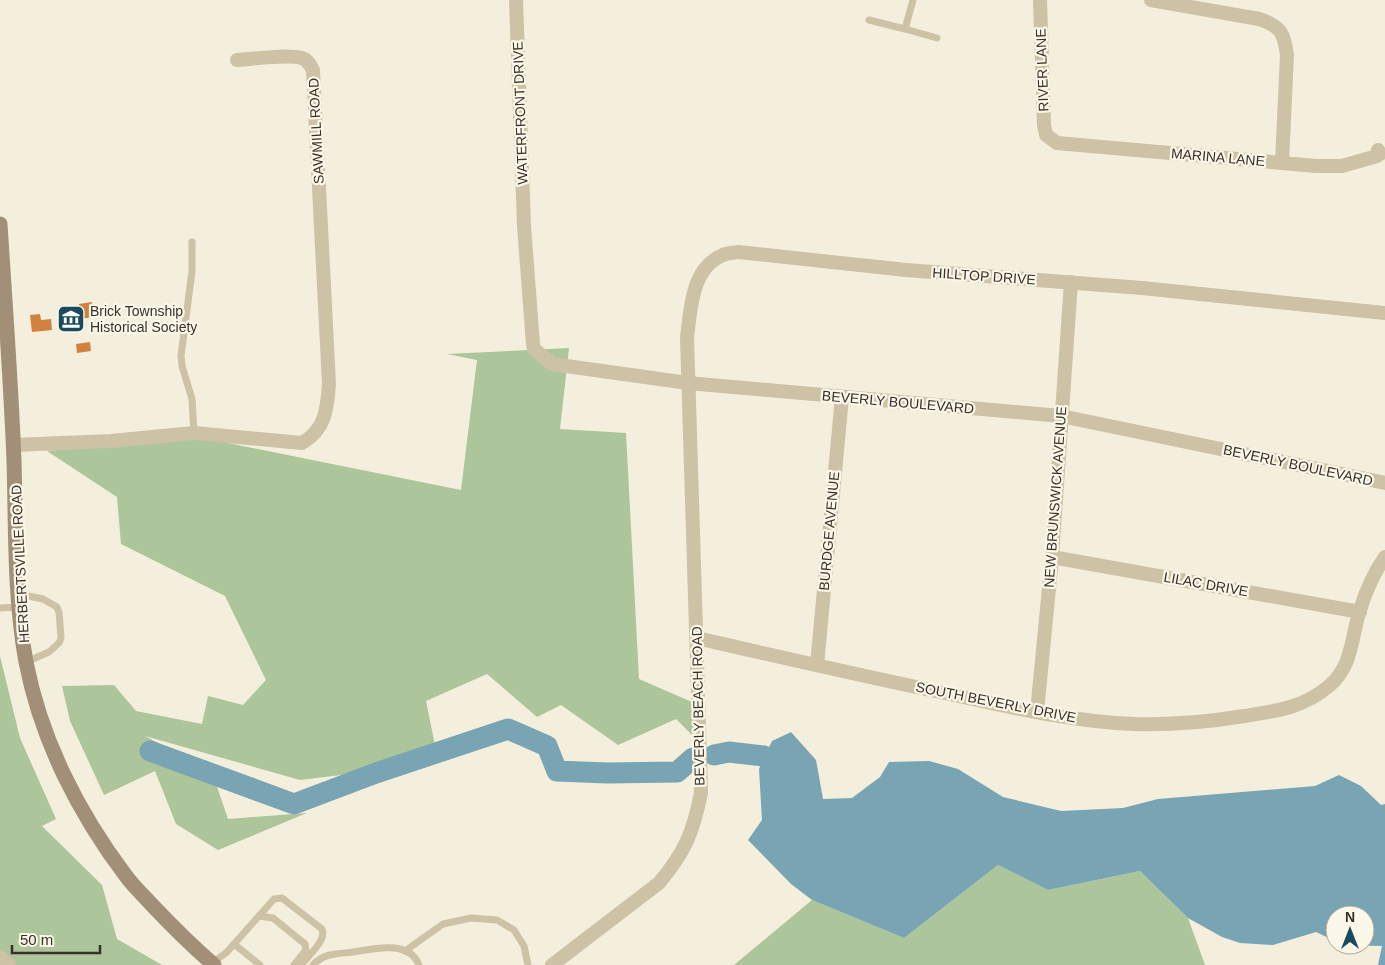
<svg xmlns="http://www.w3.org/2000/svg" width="1385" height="965" viewBox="0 0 1385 965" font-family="Arial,sans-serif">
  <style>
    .green { fill: #adc59a }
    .water { fill: #78a4b4 }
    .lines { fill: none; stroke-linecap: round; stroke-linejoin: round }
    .river { stroke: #78a4b4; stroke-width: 21 }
    .building { fill: #d0823e }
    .lane { stroke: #cdc1a6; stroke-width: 7 }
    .street { stroke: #cdc1a6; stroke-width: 14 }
    .secondary { stroke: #a19077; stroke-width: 15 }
    .labels { text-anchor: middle; stroke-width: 4.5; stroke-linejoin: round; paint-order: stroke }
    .street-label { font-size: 14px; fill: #393128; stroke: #fbf7e9 }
    .poi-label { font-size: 14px; fill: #393128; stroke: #fbf7e9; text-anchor: start }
  </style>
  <rect width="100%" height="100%" fill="#f4eedc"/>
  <g class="green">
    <polygon points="569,348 560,429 626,433 639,679 692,702 693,736 676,719 618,745 561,705 537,717 487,674 426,701 436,750 349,774 300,780 145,736 212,772 228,819 307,813 218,850 176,824 155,771 104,795 70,721 62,686 114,685 136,711 202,724 208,696 243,705 266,680 225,596 121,544 117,497 47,451 193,436 461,490 477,360 447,354"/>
    <polygon points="0,656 20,738 56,819 42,826 102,885 117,939 162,965 0,965"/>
    <polygon points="998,865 1048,890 1140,871 1188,918 1205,965 734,965 812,900 904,938"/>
  </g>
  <polygon class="water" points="791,732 816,760 823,799 852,798 880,777 889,762 929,761 958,769 1003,797 1061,811 1123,808 1158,799 1315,786 1339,775 1361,786 1381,805 1385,804 1385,965 1378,965 1382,946 1343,945 1365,945 1365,915 1335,915 1335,941 1316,932 1273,945 1240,943 1222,937 1188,918 1140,871 1048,890 998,865 904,938 812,900 791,884 748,840 762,820 759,769 772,741"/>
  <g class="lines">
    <g class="river">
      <polyline points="150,751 294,804 376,773 508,729 547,746 557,771 607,773 677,772 693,758"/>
      <polyline points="714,755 729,752 764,756"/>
    </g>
  </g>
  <g class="building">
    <polygon points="92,302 93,317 81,319 79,304"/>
    <polygon points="40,314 41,320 51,319 52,330 32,332 30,315"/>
    <polygon points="90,342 91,351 77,353 76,344"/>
  </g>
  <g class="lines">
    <g class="lane">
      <polyline points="869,20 905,29 913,0"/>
      <polyline points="905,29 937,38"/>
      <polyline points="192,242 192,271 181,356 182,366 192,399 194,433"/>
      <polyline points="19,594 43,599 57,607 59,612 61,638 59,643 49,652 26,662"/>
      <polyline points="0,608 19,607"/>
      <polyline points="259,916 273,918 305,944 306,950 294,965"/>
      <polyline points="234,944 260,965"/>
      <polyline points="405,951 443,924 471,918 497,920 514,930 524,946 528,965"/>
      <path d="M212,963L227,952L274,899L282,898L322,929C327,940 308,956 301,965"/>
      <path d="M313,965C323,953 338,954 353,952C373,949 409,939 419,965"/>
    </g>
    <g class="street">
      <polyline points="516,0 524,226 533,344 534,349 552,364 688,383 1061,416 1385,483"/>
      <polyline points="1040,0 1044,125 1046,135 1057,143 1316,166 1342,166 1377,156 1380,154 1378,150"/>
      <path d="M1151,0L1259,19C1281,26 1284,33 1287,55L1282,163"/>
      <path d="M13,445L111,441L194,433L302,443C326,429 327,409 329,384L313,70C310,65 308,60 302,58C288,54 253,59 237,60"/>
      <polyline points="1052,557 1360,612"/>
      <path d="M697,638C780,657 862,676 945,693C1006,706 1071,722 1134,724C1171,725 1208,722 1244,716C1277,711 1303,708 1329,686C1353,666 1351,637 1360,610C1366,591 1373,574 1385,557"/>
      <polyline points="817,665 842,397"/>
      <polyline points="1037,712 1052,557 1071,282"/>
      <polyline points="0,957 9,965"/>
      <path d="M552,965L659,883C685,852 693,833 701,793L687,337C691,309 691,268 723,255C727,253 733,253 738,252L906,270L1142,288L1385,313"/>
    </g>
    <path class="secondary" d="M0,224C5,303 11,382 14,461C16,528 14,597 26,662C41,740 79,814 126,876C134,887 144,896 153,906C172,926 192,946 214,965"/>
  </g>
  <defs>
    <g id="museum-square" transform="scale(1.4375)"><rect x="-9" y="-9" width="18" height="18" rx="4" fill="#1a4a5e" stroke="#fbf7e9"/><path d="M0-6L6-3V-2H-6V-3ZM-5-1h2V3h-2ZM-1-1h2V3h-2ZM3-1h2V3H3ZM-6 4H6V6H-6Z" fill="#fff"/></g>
  </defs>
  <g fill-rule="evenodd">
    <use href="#museum-square" x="71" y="319"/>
  </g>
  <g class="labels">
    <g class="street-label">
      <text transform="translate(1042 70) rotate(-92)" y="5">RIVER LANE</text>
      <text transform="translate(520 113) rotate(-92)" y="5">WATERFRONT DRIVE</text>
      <text transform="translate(316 131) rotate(-93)" y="5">SAWMILL ROAD</text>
      <text transform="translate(1218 157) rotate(5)" y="5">MARINA LANE</text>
      <text transform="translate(984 276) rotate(4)" y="5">HILLTOP DRIVE</text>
      <text transform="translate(898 402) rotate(5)" y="5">BEVERLY BOULEVARD</text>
      <text transform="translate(1298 465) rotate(12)" y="5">BEVERLY BOULEVARD</text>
      <text transform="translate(1055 497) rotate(-86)" y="5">NEW BRUNSWICK AVENUE</text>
      <text transform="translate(829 531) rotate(-85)" y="5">BURDGE AVENUE</text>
      <text transform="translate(20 564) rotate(-93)" y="5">HERBERTSVILLE ROAD</text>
      <text transform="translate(1206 584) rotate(10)" y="5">LILAC DRIVE</text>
      <text transform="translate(996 702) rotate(11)" y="5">SOUTH BEVERLY DRIVE</text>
      <text transform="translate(698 706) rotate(-91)" y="5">BEVERLY BEACH ROAD</text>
    </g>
    <g class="poi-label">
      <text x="90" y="316">Brick Township<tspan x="90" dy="16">Historical Society</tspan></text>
    </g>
  </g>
  <g transform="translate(1350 930)"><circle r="24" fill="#fbf7e9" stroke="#ada89c"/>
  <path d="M0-4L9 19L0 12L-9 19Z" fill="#1a4a5e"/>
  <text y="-8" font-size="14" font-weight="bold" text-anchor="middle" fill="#393128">N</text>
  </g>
  <path d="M12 945v8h88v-8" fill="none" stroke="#393128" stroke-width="2.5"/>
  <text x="20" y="945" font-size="15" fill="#393128" stroke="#fbf7e9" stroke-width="4" paint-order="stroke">50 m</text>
</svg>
